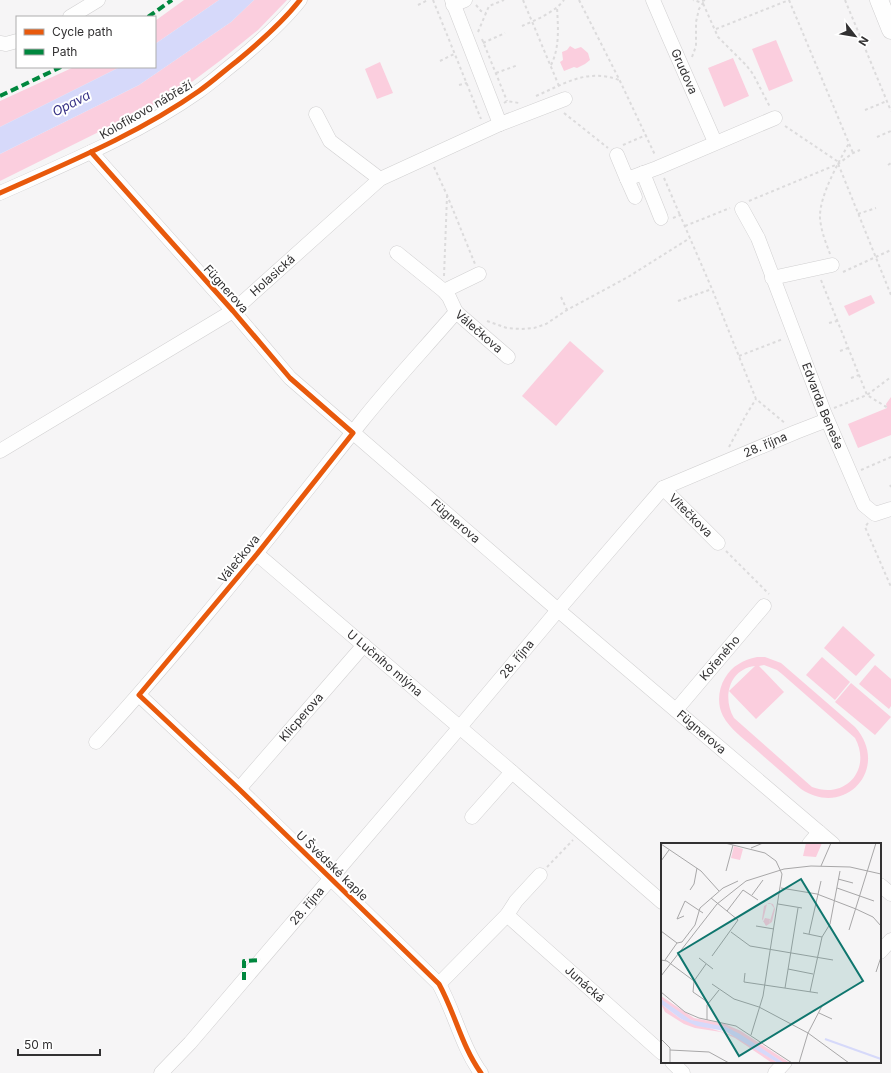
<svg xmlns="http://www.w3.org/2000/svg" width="891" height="1073" viewBox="0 0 891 1073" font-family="Inter,sans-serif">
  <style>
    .green { fill: #fbcede; fill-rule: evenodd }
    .water { fill: #d6d9fa }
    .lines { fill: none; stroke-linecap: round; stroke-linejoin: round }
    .minor-casing { stroke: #d1d0d1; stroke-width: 15 }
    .major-casing { stroke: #d1d0d1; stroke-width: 19 }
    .path { stroke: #dcdbdc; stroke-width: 2; stroke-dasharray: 3 3; stroke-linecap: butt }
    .minor { stroke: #fefefe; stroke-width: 14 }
    .major { stroke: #fefefe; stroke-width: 18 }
    .quiet { stroke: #00873e; stroke-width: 4; stroke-dasharray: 8 4; stroke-linecap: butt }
    .cycleway-casing { stroke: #fff; stroke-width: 8 }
    .cycleway { stroke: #e8590c; stroke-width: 5 }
    .labels { text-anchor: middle; stroke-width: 4; stroke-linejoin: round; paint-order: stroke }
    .street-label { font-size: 12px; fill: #323132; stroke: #fff }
    .water-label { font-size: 13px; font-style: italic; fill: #373185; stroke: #fff }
    .inset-river { fill: none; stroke: #d6d9fa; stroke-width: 2 }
    .inset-road { fill: none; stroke: #a8a7a8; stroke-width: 1 }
    .view { fill: #0f766e; fill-opacity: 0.15; stroke: #0f766e; stroke-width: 2 }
    .inset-edge { fill: none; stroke: #323132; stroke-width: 2 }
  </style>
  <rect width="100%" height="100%" fill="#f6f5f6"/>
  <g class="green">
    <polygon points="184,0 219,0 155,44 155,21"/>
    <polygon points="254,0 287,0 258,30 221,60 189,84 151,106 0,181 0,154 139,85 231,22"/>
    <polygon points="776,40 793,81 769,91 752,49"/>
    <polygon points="570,46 575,49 581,47 588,53 590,60 585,64 577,68 574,67 564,71 560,62 563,60 562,52 567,50"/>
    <polygon points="733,58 749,96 724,107 708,68"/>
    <polygon points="380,62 393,93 377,99 365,69"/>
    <polygon points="74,67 120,67 0,127 0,101"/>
    <polygon points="871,295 875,303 849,316 844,306"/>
    <polygon points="570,341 604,371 556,426 522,396"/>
    <polygon points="891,397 891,435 858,448 848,424 887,408 886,404"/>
    <polygon points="843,626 875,655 856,676 824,648"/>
    <path d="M757,657H765L781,663L855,727C891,767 846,819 801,789C785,775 769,761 753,747C743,738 730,729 723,716C717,705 718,689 725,678C732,666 743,660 757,657ZM764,665L777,670L782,674L855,738C872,769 846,800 812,787L734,718C722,698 729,669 755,666L729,691L756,719L784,692L759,666Z"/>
    <polygon points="822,657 850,682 835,700 806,675"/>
    <polygon points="875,665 891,679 891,706 889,709 859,684"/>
    <polygon points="851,683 891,717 875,735 835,702"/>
  </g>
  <polygon class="water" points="219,0 254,0 231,22 139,85 0,154 0,127 120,67 155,67 155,44"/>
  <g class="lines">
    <g class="minor-casing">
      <g id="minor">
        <polyline points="452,0 500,124"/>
        <path id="s1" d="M653,0L668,35L715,142"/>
        <polyline points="453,5 465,0"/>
        <polyline points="70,17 98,0"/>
        <polyline points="0,43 6,44 17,41"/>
        <polyline points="316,114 330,141 380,179"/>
        <path id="s2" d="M91,152L233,311L290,378L558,610L833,844"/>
        <polyline points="617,155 627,179 657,168 775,118"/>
        <polyline points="643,173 661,218"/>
        <polyline points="627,179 635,197"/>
        <path d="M0,193C67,163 138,134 199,91C212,82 224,71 237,61C260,42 282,23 300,0"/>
        <path id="s3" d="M742,209L758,238L824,412L864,505L875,514L891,509"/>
        <polyline points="397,253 444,291 449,297 456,312"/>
        <polyline points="772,278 832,265"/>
        <polyline points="444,291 479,274"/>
        <path id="s4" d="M0,451L233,311L380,179L500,124L565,99"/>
        <path id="s5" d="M663,488L718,543"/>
        <path id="s6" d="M257,554L512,772L662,902"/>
        <path d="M139,695L239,789L439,984C455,1013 462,1047 481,1073"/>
        <path id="s7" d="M676,710L764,606"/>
        <path id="s8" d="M96,742C190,639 275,530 361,422C391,384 425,348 456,312L508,357"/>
        <path id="s9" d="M239,789L364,645"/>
        <polyline points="472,817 512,772"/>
        <polyline points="809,844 819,832"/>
        <polyline points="880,885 891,894"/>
        <path id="s10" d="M507,915L662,1053"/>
        <polyline points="880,952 891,940"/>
        <polyline points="439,984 507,915 516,901 540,875"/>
        <polyline points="672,1062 683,1073"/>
        <path id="s11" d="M161,1073L190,1043L460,727L558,610L663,488L796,432L827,420"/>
        <polyline points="775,1073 785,1062"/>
      </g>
    </g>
    <g class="major-casing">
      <polyline id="major" points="879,0 891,30"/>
    </g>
    <g class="path">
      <polyline points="433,0 481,119"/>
      <polyline points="523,0 559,86"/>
      <polyline points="579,0 620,81 655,155"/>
      <polyline points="705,0 702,1 718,37 746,65 753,74 770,107"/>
      <polyline points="789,0 853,153"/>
      <polyline points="845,0 891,111"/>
      <polyline points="418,5 428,0"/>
      <polyline points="476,5 481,11 486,13"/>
      <path d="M522,26C536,20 555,12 564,0"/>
      <polyline points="716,29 789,0"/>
      <polyline points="478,32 489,6 504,0"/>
      <polyline points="482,39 507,101"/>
      <polyline points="483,43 505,33"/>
      <polyline points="692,57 696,46 696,22 699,9 703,3 693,0"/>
      <polyline points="440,61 454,54"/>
      <path d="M551,65C560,47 558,27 557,7"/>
      <polyline points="496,73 518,65"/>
      <polyline points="459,85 467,83"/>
      <path d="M536,96C564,84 587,68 619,80"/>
      <polyline points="504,103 507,101 519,103"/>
      <polyline points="865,110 887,101"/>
      <polyline points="564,113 608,148"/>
      <polyline points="785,126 837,161 891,295"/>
      <polyline points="877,137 891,131"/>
      <polyline points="623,145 646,135"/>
      <polyline points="888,165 891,163"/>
      <polyline points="434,167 447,195 475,264"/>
      <polyline points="664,178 680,215"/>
      <polyline points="749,201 838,164 853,153 860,150"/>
      <polyline points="858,214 876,208"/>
      <polyline points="673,218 680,215 712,289 756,399 786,424"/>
      <polyline points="685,226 730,208"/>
      <path d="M830,254C826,243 821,231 820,218C819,196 839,162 849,143"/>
      <polyline points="843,272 891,250"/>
      <polyline points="444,276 447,196"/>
      <polyline points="821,280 867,395 888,408"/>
      <polyline points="561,297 567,310"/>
      <polyline points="678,301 712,289"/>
      <polyline points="487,321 507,328 521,329 534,328 546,324 567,310 628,277 690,238"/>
      <polyline points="829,323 837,321"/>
      <polyline points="840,351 848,348"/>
      <polyline points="739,356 783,339"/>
      <polyline points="851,378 859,375"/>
      <polyline points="834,408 867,395 891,377"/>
      <polyline points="729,447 746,415 756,399"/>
      <polyline points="861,470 891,457"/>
      <polyline points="890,485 891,487"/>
      <polyline points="868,523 865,527 891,587"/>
      <polyline points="726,551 769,594"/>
      <polyline points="547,867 573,840"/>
    </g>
    <use href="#minor" class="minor"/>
    <use href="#major" class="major"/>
    <g class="quiet">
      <polyline points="148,17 172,0"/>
      <polyline points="0,96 61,67"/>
      <polyline points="244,980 244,961 261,960"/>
    </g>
    <g class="cycleway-casing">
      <g id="cycleway">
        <path d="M91,152L233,311L290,378L353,433L257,554L139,695L239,789L439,984C455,1013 462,1047 481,1073"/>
        <path d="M0,193C67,163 138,134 199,91C212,82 224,71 237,61C260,42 282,23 300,0"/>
      </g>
    </g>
    <use href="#cycleway" class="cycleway"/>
  </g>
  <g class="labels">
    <g class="street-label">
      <text dy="4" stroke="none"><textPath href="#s1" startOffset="78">Grudova</textPath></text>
      <text transform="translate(146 110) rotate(-30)" y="4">Kolofíkovo nábřeží</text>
      <text dy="4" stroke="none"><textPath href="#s4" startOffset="325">Holasická</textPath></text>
      <text transform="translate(226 289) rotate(48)" y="4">Fügnerova</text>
      <text dy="4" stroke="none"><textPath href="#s8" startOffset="591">Válečkova</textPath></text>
      <text dy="4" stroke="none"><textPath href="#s3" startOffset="213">Edvarda Beneše</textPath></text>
      <text dy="4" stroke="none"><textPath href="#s11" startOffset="882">28. října</textPath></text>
      <text dy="4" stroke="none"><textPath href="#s5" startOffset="39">Vítečkova</textPath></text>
      <text dy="4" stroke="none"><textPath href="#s2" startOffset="520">Fügnerova</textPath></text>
      <text transform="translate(239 559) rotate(-51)" y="4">Válečkova</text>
      <text dy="4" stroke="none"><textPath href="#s7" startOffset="68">Kořeného</textPath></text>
      <text dy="4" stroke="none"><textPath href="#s11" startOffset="546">28. října</textPath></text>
      <text dy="4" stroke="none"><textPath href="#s6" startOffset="168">U Lučního mlýna</textPath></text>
      <text dy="4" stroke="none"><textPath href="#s9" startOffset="95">Klicperova</textPath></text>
      <text dy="4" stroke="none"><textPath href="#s2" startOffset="844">Fügnerova</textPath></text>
      <text transform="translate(332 866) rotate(44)" y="4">U Švédské kaple</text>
      <text dy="4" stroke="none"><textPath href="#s11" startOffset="222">28. října</textPath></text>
      <text dy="4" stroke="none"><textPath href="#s10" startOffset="104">Junácká</textPath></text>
    </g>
    <g class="water-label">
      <text transform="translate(71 103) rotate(-27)" y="5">Opava</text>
    </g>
  </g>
  <g transform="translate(661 843)">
    <rect width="220" height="220" fill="#f6f5f6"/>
    <path d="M145,0H161L155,14L142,13ZM73,3L82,6L79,17L70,15ZM108,60L112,61L114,66L111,79L105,83L101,76L103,63ZM106,61H110L113,65L108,81L109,76L104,75L102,79V77ZM0,153L33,175L64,181L80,188L129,220H123L65,184L37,180L21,173L2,158ZM0,161L20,176L77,194L117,220H111L74,195L60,189L34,185L23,181L4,169Z" fill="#fbcede" fill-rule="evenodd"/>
    <path d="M0,156L30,177L65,184L79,191L123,220H117L64,188L36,183L20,176L0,161Z" fill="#d6d9fa"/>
    <path class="inset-river" d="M164,196L220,216"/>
    <path class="inset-road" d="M64,0L104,10L115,18L121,31L102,153L90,192M0,1L40,28L58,48M90,5L102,0M0,18L8,7M160,23L170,0M65,28L72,2M177,36L192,40M120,45L156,51L195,66L212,74L220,83M176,45L213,58M29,47L33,41L36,25M91,52L102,37M50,55L77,77L51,113M117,61L141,65M66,68L82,47L97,57M23,73L16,76L24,58L42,70M95,83L113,86M188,87L215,0M0,88L16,100M70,89L89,103L172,117M142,90L161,94M148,91L160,38M38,115L52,126M0,117L6,118L33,138L32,149L48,160M4,117L16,100L21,99L34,82L39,65L62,45L77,38M127,126L152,131M215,129L220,114M84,130L83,139L157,150M0,133L56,61L85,38L123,26L150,23L189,24L220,31M33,138L45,121M51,141L73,156L98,164L147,190L188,220M124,145L137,65M0,149L24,169L38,175L75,183L131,220M149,149L161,94L169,81L179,28M158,170L171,176M46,177V162L58,147M0,196L9,205V220M9,207L48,209L68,220M138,220L147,190L161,163"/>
    <path class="view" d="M140,36L202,138L78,213L17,110Z"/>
    <rect width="220" height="220" class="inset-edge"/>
  </g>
  <rect x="16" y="16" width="140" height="52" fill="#ffffff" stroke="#adadad"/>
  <rect x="24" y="29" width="20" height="6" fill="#e8590c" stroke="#adadad"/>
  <text x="52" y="36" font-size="12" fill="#323132">Cycle path</text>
  <rect x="24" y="49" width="20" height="6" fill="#00873e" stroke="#adadad"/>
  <text x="52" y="56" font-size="12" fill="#323132">Path</text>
  <g transform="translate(855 36) rotate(121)" stroke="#ffffff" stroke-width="3" paint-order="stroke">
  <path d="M0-3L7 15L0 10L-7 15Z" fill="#323132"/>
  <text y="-6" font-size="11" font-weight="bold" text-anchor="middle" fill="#323132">N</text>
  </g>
  <path d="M18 1049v6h82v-6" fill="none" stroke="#323132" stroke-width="2"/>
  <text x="24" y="1049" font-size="12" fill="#323132" stroke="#ffffff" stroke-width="3" paint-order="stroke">50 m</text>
</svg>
